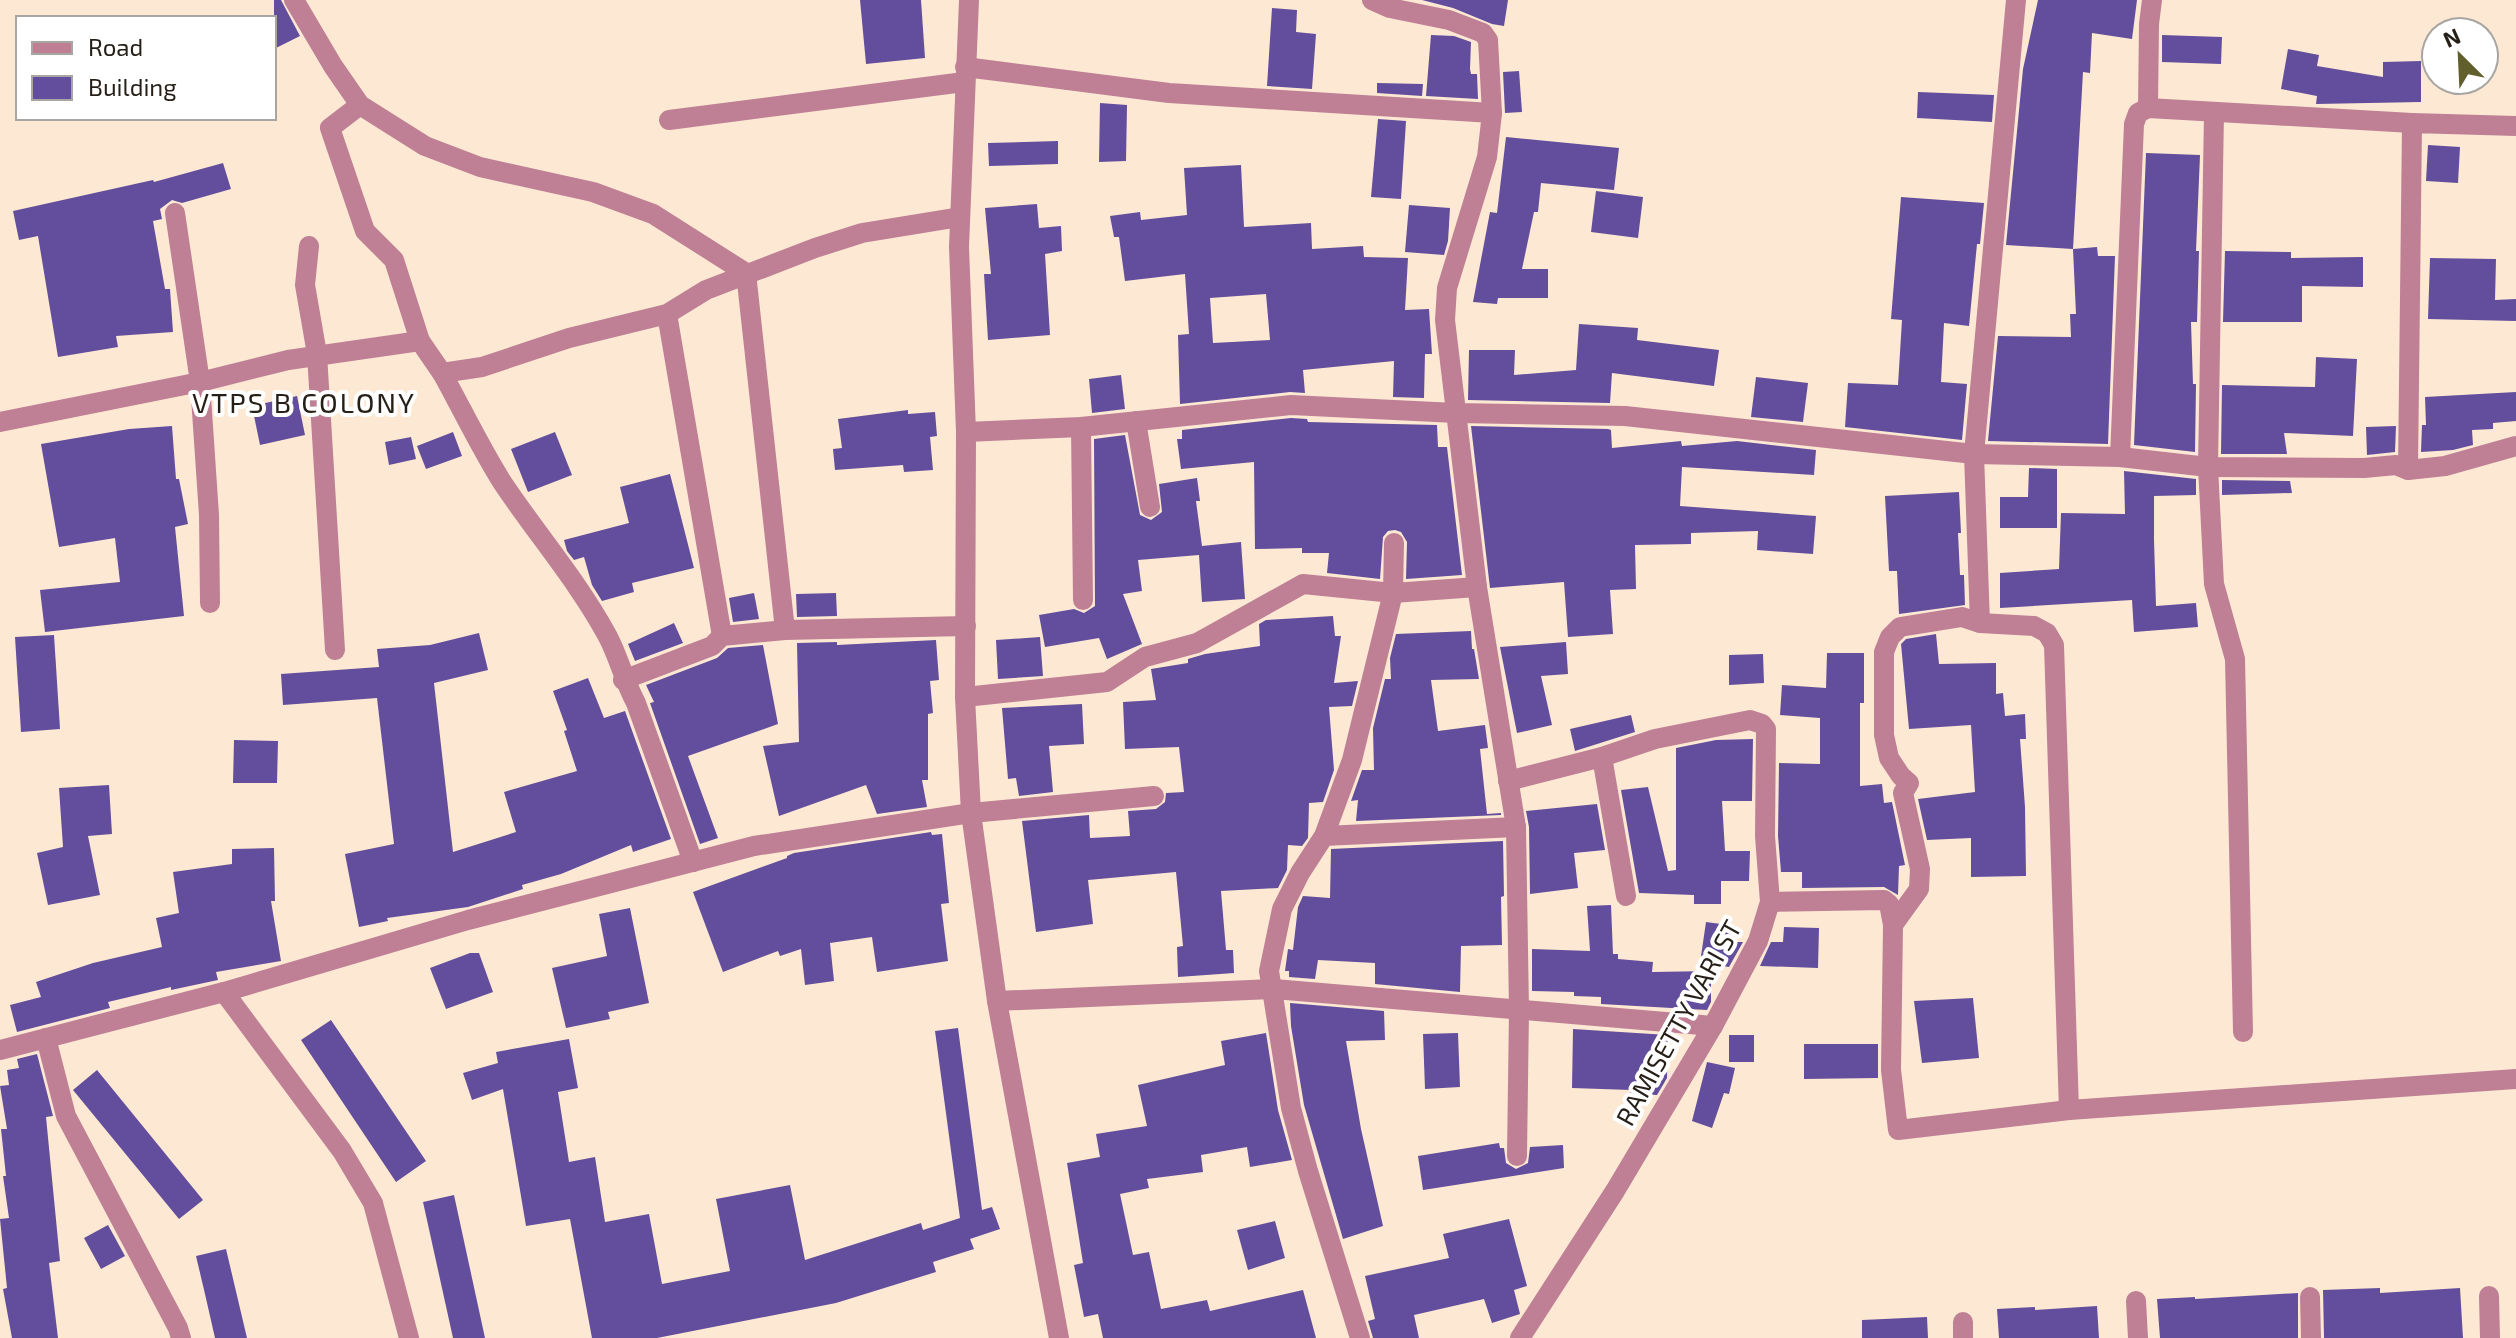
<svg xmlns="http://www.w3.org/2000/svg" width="2516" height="1338" viewBox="0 0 2516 1338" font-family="'Exo 2',sans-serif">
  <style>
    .building { fill: #624e9c; fill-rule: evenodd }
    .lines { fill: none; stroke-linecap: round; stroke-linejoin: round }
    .minor { stroke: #bf8096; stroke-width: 20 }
    .tertiary { stroke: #bf8096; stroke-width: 20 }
    .labels { text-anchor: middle; stroke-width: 8; stroke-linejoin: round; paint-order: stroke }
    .street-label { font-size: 26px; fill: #261f17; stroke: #fff }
    .neighbourhood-label { font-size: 28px; letter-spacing: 2px; fill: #261f17; stroke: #fff }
  </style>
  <rect width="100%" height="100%" fill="#fde9d3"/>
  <g class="building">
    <polygon points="274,0 281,0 300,36 274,49"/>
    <polygon points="860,0 921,0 925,58 866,64"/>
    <polygon points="1422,0 1508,0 1504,26 1492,24 1453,8"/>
    <polygon points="2038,0 2137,0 2132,39 2092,33 2090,73 2083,72 2073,249 2006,245 2023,69"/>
    <polygon points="1272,8 1297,10 1296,32 1316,34 1312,89 1267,86"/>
    <polygon points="1431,35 1454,36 1471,42 1470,69 1471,74 1477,74 1478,99 1426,96"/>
    <polygon points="2162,35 2222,37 2221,64 2162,62"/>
    <polygon points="2288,49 2319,55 2317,66 2383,77 2383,62 2421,61 2421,102 2316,104 2317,96 2281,89"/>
    <polygon points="1519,71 1522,112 1505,113 1503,72"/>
    <polygon points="1377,83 1423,84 1422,96 1377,93"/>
    <polygon points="1918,92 1994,95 1992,122 1917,118"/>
    <polygon points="1100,103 1127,105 1126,161 1099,162"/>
    <polygon points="1378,119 1406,121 1401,199 1371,197"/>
    <polygon points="1506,137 1619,148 1614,190 1541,183 1538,212 1534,212 1522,269 1548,269 1548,298 1498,298 1497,304 1473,302 1490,212 1497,213"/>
    <polygon points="1058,141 1058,164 989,166 988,143"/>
    <polygon points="2428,145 2460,147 2458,183 2426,181"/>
    <polygon points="2146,153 2200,155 2196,251 2199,251 2197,322 2191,322 2193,384 2196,384 2195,452 2134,445"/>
    <polygon points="223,163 231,189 182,203 172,200 160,209 162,219 153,221 165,289 170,289 173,332 116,336 118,347 58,357 38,236 19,240 13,211 153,180 154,182"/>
    <path d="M1241,165L1244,227L1311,223L1312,249L1363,246L1364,257L1408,258L1405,310L1429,309L1432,354H1425L1424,398L1393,397L1394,361L1303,370L1305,393L1290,392L1180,404L1178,335L1189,334L1185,274L1125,281L1119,237H1114L1110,216L1140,212L1141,220L1187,215L1184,168ZM1266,294L1270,340L1213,343L1210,298Z"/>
    <polygon points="1596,191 1643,197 1638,238 1591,232"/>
    <polygon points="1901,197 1984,203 1980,244 1977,244 1969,326 1944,323 1941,382 1967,384 1962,440 1845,427 1848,383 1898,385 1902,320 1891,319"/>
    <polygon points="1037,204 1039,228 1061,226 1062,251 1045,254 1050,335 988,340 984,274 991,274 985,208"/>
    <polygon points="1409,205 1450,208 1448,241 1444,255 1405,252"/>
    <polygon points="2097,247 2098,256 2115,256 2108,444 1988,441 1998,336 2071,337 2070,314 2076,314 2073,249"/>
    <polygon points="2225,251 2291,252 2291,258 2363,257 2363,287 2302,286 2302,322 2223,322"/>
    <polygon points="2430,258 2496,259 2495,300 2516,299 2516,321 2428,319"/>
    <polygon points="1579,324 1638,328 1637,340 1719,350 1714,386 1612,373 1610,403 1468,400 1469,350 1515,350 1514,375 1576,370"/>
    <polygon points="2316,357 2357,359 2353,436 2284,433 2287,454 2221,454 2222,385 2315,387"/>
    <polygon points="1121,375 1125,409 1092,413 1089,379"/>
    <polygon points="1756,377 1808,383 1803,422 1751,417"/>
    <polygon points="2516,392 2516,421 2493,423 2493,429 2472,430 2473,445 2453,450 2421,452 2422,425 2426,425 2425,397"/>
    <polygon points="297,396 305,435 260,445 252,406"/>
    <polygon points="908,410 908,414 935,412 937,436 930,437 933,470 904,472 903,465 835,470 833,449 842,448 838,419"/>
    <polygon points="1291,418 1307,419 1308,422 1437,425 1438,447 1447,447 1462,575 1406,579 1407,542 1401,532 1395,530 1388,531 1383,537 1380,579 1327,573 1329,553 1302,553 1302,548 1255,549 1254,462 1181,469 1177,439 1182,439 1182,430"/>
    <polygon points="172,426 176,479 179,479 188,524 175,527 184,616 45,632 40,590 120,582 115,538 59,547 41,444 129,429"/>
    <polygon points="1471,426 1608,429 1611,430 1612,448 1681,441 1682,446 1737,441 1816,450 1814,475 1682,467 1680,506 1816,516 1813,554 1757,550 1758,531 1691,533 1691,544 1635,545 1636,589 1610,590 1613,634 1568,637 1564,582 1490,588"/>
    <polygon points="2396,426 2395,452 2367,455 2366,427"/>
    <polygon points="453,432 462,456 426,469 417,446"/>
    <polygon points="555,432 572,475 528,492 511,449"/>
    <polygon points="1125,435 1140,515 1151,520 1162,512 1159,484 1197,478 1200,501 1196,501 1202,546 1241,542 1245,599 1202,602 1199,555 1138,560 1142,591 1123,594 1142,644 1107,659 1099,638 1045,647 1039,615 1074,609 1084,613 1095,606 1094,439"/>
    <polygon points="411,437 416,459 389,465 385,442"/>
    <polygon points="2029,468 2057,469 2057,528 2000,528 2000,497 2028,497"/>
    <polygon points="2124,471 2196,479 2196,495 2154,496 2154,540 2156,606 2196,603 2198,627 2134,632 2132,600 2000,608 2000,573 2059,569 2061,513 2125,514"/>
    <polygon points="670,474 694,568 632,583 634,592 602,601 592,585 584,557 574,560 567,551 564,540 629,523 620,487"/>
    <polygon points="2222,480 2290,481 2292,493 2222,495"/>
    <polygon points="1959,492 1961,533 1958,533 1960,575 1964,575 1965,605 1899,614 1897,571 1889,571 1885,496"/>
    <polygon points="754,593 759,619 733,622 729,598"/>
    <polygon points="836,593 837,616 797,617 796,594"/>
    <polygon points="1333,616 1335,636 1341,636 1334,683 1358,681 1352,706 1329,707 1334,770 1323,802 1309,803 1308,838 1302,846 1288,845 1287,870 1278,888 1221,891 1226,950 1233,950 1234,973 1178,977 1177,947 1183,946 1176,872 1088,880 1093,924 1036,932 1022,821 1089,815 1090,838 1130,836 1128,811 1156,809 1165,802 1166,793 1184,792 1179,747 1125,749 1123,702 1156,700 1151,669 1188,663 1188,659 1205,654 1260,646 1259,624 1266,620"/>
    <polygon points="674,623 683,643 635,661 628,644"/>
    <polygon points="1471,631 1472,649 1474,649 1479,679 1431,680 1438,731 1485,725 1488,748 1480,749 1487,814 1501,813 1501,815 1356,821 1358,800 1351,801 1362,770 1374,770 1373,728 1385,679 1391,679 1390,658 1396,634"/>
    <polygon points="479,633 488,670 434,683 453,852 516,832 504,792 577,771 564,731 567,730 553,691 588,678 604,718 625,711 671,839 633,852 631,845 561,874 522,885 523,889 468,907 387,918 388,921 359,927 345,854 394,844 377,698 283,705 281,674 379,667 377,649 430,645"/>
    <polygon points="1936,634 1939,664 1996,663 1996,694 2003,693 2005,716 2025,714 2026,739 2020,739 2025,807 2026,876 1971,877 1971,838 1927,840 1918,799 1975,792 1971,725 1909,729 1901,644 1906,639"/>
    <polygon points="54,635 60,729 21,732 15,637"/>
    <polygon points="1040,637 1043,676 998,679 996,640"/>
    <polygon points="936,640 939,680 930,681 933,713 928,714 928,780 922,780 927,807 877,814 866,785 779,816 763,746 799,742 797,643 837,642 837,645"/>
    <polygon points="1566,642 1568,674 1541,676 1552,725 1517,733 1500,647"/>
    <polygon points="763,645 778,724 688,756 718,838 700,844 650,703 654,702 646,685 717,658 728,648"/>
    <polygon points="1827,653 1864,653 1864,703 1860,703 1860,786 1882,784 1884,803 1892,802 1905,865 1899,866 1898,895 1884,887 1802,888 1802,872 1781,872 1778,836 1779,763 1820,764 1820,718 1780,715 1782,685 1826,688"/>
    <polygon points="1763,654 1764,683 1729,685 1729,655"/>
    <polygon points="1082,704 1084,744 1049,746 1053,792 1019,796 1016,778 1008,779 1002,708"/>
    <polygon points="1631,715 1635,732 1575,751 1570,729"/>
    <polygon points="1753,739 1752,801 1722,801 1725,851 1750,851 1749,881 1721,881 1721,904 1694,904 1694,895 1639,893 1621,790 1648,787 1668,871 1676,870 1676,748 1716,740"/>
    <polygon points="234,740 278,741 277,783 233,783"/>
    <polygon points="109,785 112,834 88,836 100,895 48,905 37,853 63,847 59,788"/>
    <polygon points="1597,804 1605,850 1574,853 1578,888 1530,894 1529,827 1526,811"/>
    <polygon points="931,832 932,835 942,834 949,903 941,904 948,961 877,972 872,937 830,943 834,981 805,985 801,949 780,956 778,951 723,972 693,892 787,858 787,856 794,853"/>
    <polygon points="1503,841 1504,896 1501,897 1502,945 1461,946 1460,992 1375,984 1375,963 1318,960 1315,979 1289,977 1289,971 1285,971 1288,949 1293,950 1298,907 1303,896 1330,898 1331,849"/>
    <polygon points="274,848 275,901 271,901 281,961 216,972 218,980 171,990 171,987 108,1002 110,1008 17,1032 10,1005 41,997 36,982 93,963 162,947 156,918 179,913 173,872 232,864 232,849"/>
    <polygon points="1611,905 1613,954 1618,954 1618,959 1653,962 1652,972 1711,971 1711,1002 1707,1010 1601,1004 1601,997 1574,996 1574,992 1532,991 1532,949 1590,951 1587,906"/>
    <polygon points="630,908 649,1003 608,1012 610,1019 566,1028 552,968 607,956 599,914"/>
    <polygon points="1706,922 1736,926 1734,942 1743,942 1729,967 1700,963"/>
    <polygon points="1784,927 1819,928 1818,968 1760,966 1771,942 1783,942"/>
    <polygon points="470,953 479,953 493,992 446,1009 430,968"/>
    <polygon points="1973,998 1979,1058 1922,1063 1914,1001"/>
    <polygon points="1290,1003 1384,1011 1385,1040 1346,1041 1361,1129 1383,1226 1343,1239 1304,1105 1291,1026"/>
    <polygon points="331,1020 426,1161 396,1182 301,1040"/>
    <polygon points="958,1028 982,1210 992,1207 1000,1229 970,1239 974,1249 933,1262 936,1272 836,1303 657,1338 592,1338 570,1219 526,1226 503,1089 472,1100 463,1073 498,1063 496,1052 569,1039 578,1088 558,1092 569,1162 595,1157 605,1222 649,1214 662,1284 730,1271 716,1199 790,1185 805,1260 921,1223 923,1230 960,1218 935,1031"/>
    <polygon points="1573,1029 1668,1035 1667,1078 1657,1095 1630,1094 1631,1090 1572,1088"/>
    <polygon points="1266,1033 1278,1110 1292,1160 1250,1167 1247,1147 1201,1155 1203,1172 1147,1179 1149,1188 1120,1194 1133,1255 1149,1252 1161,1309 1207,1300 1210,1311 1303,1290 1316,1338 1103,1338 1098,1314 1084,1317 1074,1265 1083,1263 1067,1163 1100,1157 1096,1134 1147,1126 1138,1085 1225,1065 1221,1041"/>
    <polygon points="1458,1033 1460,1087 1425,1089 1423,1034"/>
    <rect x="1729" y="1035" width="25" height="27"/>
    <polygon points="1804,1044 1878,1044 1878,1078 1804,1079"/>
    <polygon points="37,1054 53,1116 46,1117 60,1261 49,1263 58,1338 12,1338 3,1289 7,1288 0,1219 9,1218 3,1176 6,1176 1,1129 7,1129 0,1086 9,1085 7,1070 19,1068 17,1059"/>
    <polygon points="1707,1062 1735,1068 1729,1094 1724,1093 1712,1128 1692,1121"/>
    <polygon points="97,1070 203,1200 179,1219 73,1090"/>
    <polygon points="1499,1143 1500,1148 1504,1148 1506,1163 1516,1169 1528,1163 1530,1147 1563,1145 1564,1168 1423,1190 1418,1156"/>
    <polygon points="454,1195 485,1338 453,1338 423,1202"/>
    <polygon points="1509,1219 1527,1286 1514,1290 1520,1314 1492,1323 1484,1299 1414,1315 1419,1338 1373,1338 1368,1321 1375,1319 1365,1276 1449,1258 1443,1234"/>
    <polygon points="1275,1221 1285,1258 1248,1270 1237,1230"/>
    <polygon points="108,1225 125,1256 101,1269 84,1238"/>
    <polygon points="226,1249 247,1338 215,1338 205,1294 196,1256"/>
    <polygon points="2380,1288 2380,1293 2460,1288 2463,1338 2324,1338 2323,1290"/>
    <polygon points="2298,1293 2298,1338 2160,1338 2157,1299 2195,1297 2195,1299"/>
    <polygon points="2097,1306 2099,1338 1999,1338 1997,1309 2035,1307 2035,1310"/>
    <polygon points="1927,1317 1928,1338 1862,1338 1862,1320"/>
  </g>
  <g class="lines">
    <g class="minor">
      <polyline points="969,0 959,247 966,432 965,697 971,813 997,1001 1059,1338"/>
      <polyline points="1372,0 1390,8 1449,20 1483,33 1488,40 1492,113 1487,157 1447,288 1445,320 1477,587 1516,827 1519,1010 1517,1156"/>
      <polyline points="965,67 1169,93 1492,113"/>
      <polyline points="360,105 330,128 365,231 394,260 420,341"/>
      <polyline points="2148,108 2149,24 2152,0"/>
      <polyline points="2214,113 2208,467 2214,584 2235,659 2243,1032"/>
      <polyline points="669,120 964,82"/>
      <polyline points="175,213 200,382 209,515 210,603"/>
      <polyline points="309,246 305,285 317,354 335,650"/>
      <polyline points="746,273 785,630"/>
      <polyline points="667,314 722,636"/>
      <path d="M442,373C462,409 480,447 502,482C536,533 577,580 607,635C619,657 624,681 636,703L693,862"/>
      <polyline points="1136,421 1150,507"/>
      <polyline points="1081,427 1083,600"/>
      <polyline points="966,432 1081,427 1291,405 1456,413 1625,416 1974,454 2120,457 2208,467 2364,468 2396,465 2408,470 2445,466 2516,446"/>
      <polyline points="2120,457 2134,124 2138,113 2148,108 2412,123"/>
      <polyline points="2408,470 2412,123 2516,126"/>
      <polyline points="1980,623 1974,454 2016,0"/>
      <polyline points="623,680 712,646 722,636 785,630 966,626"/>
      <polyline points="965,697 1107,682 1145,657 1197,643 1303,584 1393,593 1477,587"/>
      <polyline points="1602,757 1626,896"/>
      <polyline points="1508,781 1602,757 1655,739 1750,720 1762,724 1766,729 1765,836 1770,902 1758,941 1713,1026 1615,1191 1520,1338"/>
      <polyline points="1324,836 1516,827"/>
      <polyline points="1770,902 1884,900 1889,904 1893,925 1891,1070 1898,1130 2069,1110 2516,1079"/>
      <polyline points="1893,925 1919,889 1920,869 1903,793 1909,783 1901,776 1889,758 1884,735 1884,652 1890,637 1900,627 1962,617 1980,623 2034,626 2047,633 2054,645 2069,1110"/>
      <polyline points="224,992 342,1151 373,1203 409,1338"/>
      <polyline points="997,1001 1274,989 1713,1026"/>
      <polyline points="46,1038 66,1116 178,1328 181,1338"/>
      <polyline points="0,1050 224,992 468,920 754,846 971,813 1154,796"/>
      <polyline points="2489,1296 2490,1338"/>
      <polyline points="2310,1297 2311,1338"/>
      <polyline points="2136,1301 2138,1338"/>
      <polyline points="1963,1322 1963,1338"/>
      <polyline points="1360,1338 1308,1171 1291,1108 1269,971 1282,909 1300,873 1324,836 1352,760 1393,593 1394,543"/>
    </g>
    <g class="tertiary">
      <polyline points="294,0 333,66 360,105 425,146 480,167 593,192 653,214 746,273"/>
      <polyline points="0,422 200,382 288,360 420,341 442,373 482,367 569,338 667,314 706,290 815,248 862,233 960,217"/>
    </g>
  </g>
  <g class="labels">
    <g class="street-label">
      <text transform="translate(1679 1023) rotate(-61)" y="9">RAMISETTY VARI ST</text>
    </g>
    <g class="neighbourhood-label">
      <text x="304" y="413">VTPS B COLONY</text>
    </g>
  </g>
  <rect x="16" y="16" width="260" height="104" fill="#ffffff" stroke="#a8a5a2" stroke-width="2"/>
  <rect x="32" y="42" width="40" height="12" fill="#bf8096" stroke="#a8a5a2" stroke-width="2"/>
  <text x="88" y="56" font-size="24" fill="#261f17">Road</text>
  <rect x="32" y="76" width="40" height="24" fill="#624e9c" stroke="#a8a5a2" stroke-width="2"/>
  <text x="88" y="96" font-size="24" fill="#261f17">Building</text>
  <g transform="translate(2460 56) rotate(336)"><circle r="38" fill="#ffffff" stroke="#a8a5a2" stroke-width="2"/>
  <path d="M0-6L14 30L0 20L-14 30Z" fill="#61602c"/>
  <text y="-12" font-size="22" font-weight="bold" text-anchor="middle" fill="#261f17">N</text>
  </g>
</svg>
